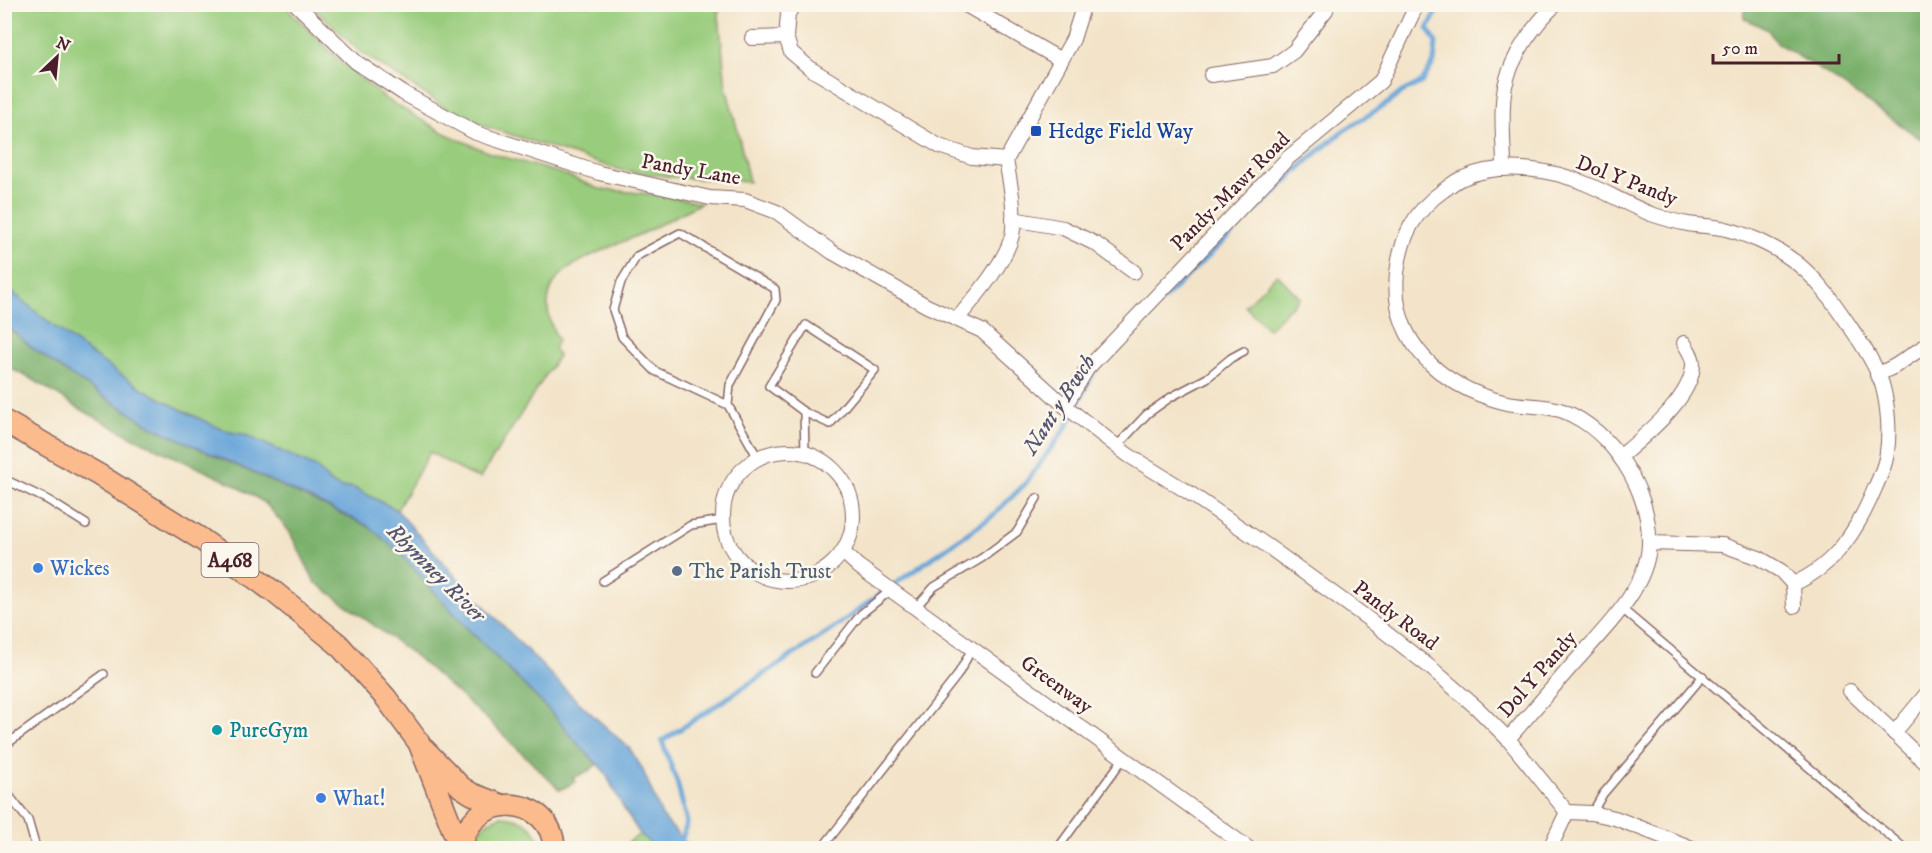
<svg xmlns="http://www.w3.org/2000/svg" width="1932" height="853" viewBox="0 0 1932 853" font-family="'IM FELL DW Pica',serif">
  <style>
    .green { fill: #99cc7d; stroke: #727654; stroke-width: 1.5 }
    .forest { fill: #7ab06c; stroke: #62684c; stroke-width: 1.5 }
    .water { fill: #68a5d9; stroke: #596282; stroke-width: 1.5 }
    .lines { fill: none; stroke-linecap: round; stroke-linejoin: round }
    .stream { stroke: #68a5d9; stroke-width: 5 }
    .service-casing { stroke: #856462; stroke-width: 10 }
    .minor-casing { stroke: #856462; stroke-width: 16 }
    .primary-casing { stroke: #856462; stroke-width: 24 }
    .service { stroke: #fff; stroke-width: 7 }
    .minor { stroke: #fff; stroke-width: 14 }
    .primary { stroke: #fbbb8d; stroke-width: 21 }
    .transit-dot { fill: #1a4fb4; stroke: #fbf7ec; stroke-width: 2 }
    .shop-dot { fill: #3f7fe0; stroke: #fbf7ec; stroke-width: 2 }
    .service-dot { fill: #5c6f8a; stroke: #fbf7ec; stroke-width: 2 }
    .culture-dot { fill: #0f9aa8; stroke: #fbf7ec; stroke-width: 2 }
    .labels { text-anchor: middle; stroke-width: 5; stroke-linejoin: round; paint-order: stroke }
    .shield { fill: #fbf7ec; stroke: #7f6065; stroke-width: 1.5 }
    .shield-label { font-size: 20px; font-weight: bold; fill: #4a1f2b }
    .transit-label { font-size: 21px; fill: #164399; stroke: #fbf7ec; text-anchor: start }
    .street-label { font-size: 21px; fill: #4a1f2b; stroke: #fbf7ec }
    .shop-label { font-size: 21px; fill: #366cbe; stroke: #fbf7ec; text-anchor: start }
    .service-label { font-size: 21px; fill: #4e5e75; stroke: #fbf7ec; text-anchor: start }
    .culture-label { font-size: 21px; fill: #0d838f; stroke: #fbf7ec; text-anchor: start }
    .water-label { font-size: 22px; font-style: italic; fill: #565571; stroke: #fbf7ec }
  </style>
  <rect width="100%" height="100%" fill="#fbf7ec"/>
  <filter id="ink" filterUnits="userSpaceOnUse"><feTurbulence type="fractalNoise" baseFrequency=".0167" numOctaves="2"/><feDisplacementMap in="SourceGraphic" scale="12" xChannelSelector="R" yChannelSelector="G"/><feConvolveMatrix kernelMatrix="1 2 1 2 8 2 1 2 1" color-interpolation-filters="sRGB"/></filter>
  <filter id="wash" filterUnits="userSpaceOnUse"><feTurbulence type="fractalNoise" baseFrequency=".008" numOctaves="4" result="noise"/><feDisplacementMap in="SourceGraphic" scale="24" xChannelSelector="R" yChannelSelector="G"/><feGaussianBlur stdDeviation="1.35" result="paint"/><feColorMatrix in="noise" values="0 0 0 0 0 0 0 0 0 0 0 0 0 0 0 0 0 1.4 0 .05"/><feComposite in="paint" operator="in"/></filter>
  <g filter="url(#wash)">
    <rect width="100%" height="100%" fill="#f3e4c9"/>
    <g class="green">
      <path d="M4,5H284L341,62L386,99L444,133L490,153L566,175L599,189L661,195L701,203C683,212 665,222 647,231C621,244 575,258 557,279C542,298 548,321 558,340L554,348L558,356L480,478L468,474L430,452L397,510L352,487L341,488L330,482L316,467L243,434C225,433 209,423 192,415C123,382 63,335 5,286Z"/>
      <polygon points="311,5 718,5 726,87 737,128 749,182 672,177 620,170 463,119 359,51"/>
      <polygon points="1277,274 1300,298 1268,329 1245,306"/>
      <path d="M501,816C524,817 537,827 542,848H471C476,831 484,822 501,816Z"/>
      <polygon points="640,834 655,848 621,848"/>
    </g>
    <g class="forest">
      <polygon points="1745,5 1927,5 1927,122 1921,139 1824,72 1777,43 1768,30 1744,18"/>
      <polygon points="5,327 13,331 31,347 70,375 151,426 368,526 398,551 466,627 551,712 577,743 597,764 590,770 573,778 575,782 560,790 490,722 414,655 315,582 289,531 265,503 233,484 136,439 80,409 32,379 5,366"/>
    </g>
    <path class="water" d="M5,286C63,335 123,382 192,415C209,423 225,433 243,434L316,467L330,482L341,488L352,487L397,510L448,568L516,639L571,695L630,749L642,768L662,816L690,848H655L640,834L624,809L604,771L577,743L551,712L466,627L398,551L368,526L341,513L151,426L70,375L31,347L13,331L5,327Z"/>
    <g class="lines">
      <g class="stream">
        <polyline points="1151,311 1308,160 1343,131 1388,103 1402,92 1422,82 1434,62 1436,43 1428,29 1440,4"/>
        <polyline points="889,588 991,517 1025,484 1067,426 1094,372 1097,368"/>
        <polyline points="677,848 682,840 687,822 677,782 662,741 831,630 882,593"/>
      </g>
    </g>
  </g>
  <g filter="url(#ink)">
    <g class="lines">
      <g class="service-casing">
        <g id="service">
          <polygon points="806,325 875,370 830,424 804,412 769,386"/>
          <polyline points="728,405 655,371 622,337 613,310 621,282 637,256 680,233 775,289 776,300 730,385 728,405 758,458"/>
          <polyline points="804,412 805,453"/>
          <polyline points="1117,446 1147,414 1171,397 1207,378 1231,358 1244,351"/>
          <polyline points="4,479 48,500 86,524"/>
          <polyline points="603,581 691,525 723,520"/>
          <polyline points="915,608 934,587 982,558 1017,532 1037,498"/>
          <polyline points="1621,608 1904,848"/>
          <polyline points="815,673 861,614 891,590"/>
          <polyline points="4,746 104,674"/>
          <polyline points="4,789 28,820 36,848"/>
          <polyline points="1592,813 1603,794 1703,676"/>
          <polyline points="826,843 957,676 972,649"/>
          <polyline points="1058,848 1123,759"/>
        </g>
      </g>
      <g class="minor-casing">
        <g id="minor">
          <polyline points="296,4 356,62 403,93 476,133 599,173 710,198 745,200 777,212 832,252 927,306 982,331 1065,406 1128,455 1188,492 1266,545 1367,618 1431,668 1477,708 1508,739 1567,812"/>
          <polyline points="794,4 788,14 786,37 791,52 811,69 939,146 972,157 1006,160"/>
          <polyline points="964,4 1061,60"/>
          <polyline points="752,38 786,37"/>
          <polyline points="1211,75 1273,66 1294,51 1326,10 1327,4"/>
          <polyline points="1006,160 1073,39 1084,4"/>
          <path d="M1504,169C1504,142 1500,112 1505,86C1512,55 1534,25 1556,4"/>
          <polyline points="1013,219 1063,228 1096,244 1134,272"/>
          <path d="M957,319C975,298 1011,256 1013,229C1015,205 1010,183 1006,160"/>
          <polyline points="1877,375 1895,366 1928,344"/>
          <polyline points="1065,406 1087,369 1288,158 1381,81 1417,4"/>
          <circle cx="788" cy="516" r="65"/>
          <path d="M1620,457C1643,437 1693,398 1693,364C1693,356 1688,350 1684,343"/>
          <polyline points="843,552 858,566 891,590 1248,848"/>
          <polyline points="1793,584 1794,606"/>
          <polyline points="1850,691 1928,765"/>
          <polyline points="1894,733 1928,692"/>
          <path d="M1508,739C1528,716 1548,693 1568,670C1596,637 1648,591 1649,544C1651,491 1612,430 1563,411C1543,404 1522,407 1503,402C1441,386 1390,342 1397,273C1401,237 1414,211 1444,190C1450,186 1456,180 1463,178C1501,161 1552,169 1589,185C1610,194 1630,206 1651,214C1663,218 1676,222 1688,224C1700,226 1713,226 1726,229C1753,236 1785,251 1806,271C1823,287 1836,306 1849,325C1861,343 1875,363 1882,384C1888,405 1890,431 1887,452C1886,464 1880,477 1875,488C1858,529 1835,566 1793,584L1781,571L1759,558L1723,545L1649,543"/>
          <polyline points="1567,812 1592,813 1615,818 1692,848"/>
          <polyline points="1550,848 1567,812"/>
        </g>
      </g>
      <g class="primary-casing">
        <g id="primary">
          <polyline points="4,421 99,475 201,539 274,592 338,644 386,698 419,743 460,848"/>
          <polyline points="425,750 461,787 472,794 501,805"/>
          <path d="M461,848C471,788 552,794 554,848"/>
        </g>
      </g>
      <use href="#service" class="service"/>
      <use href="#minor" class="minor"/>
      <use href="#primary" class="primary"/>
    </g>
  </g>
  <rect class="transit-dot" x="1030" y="125" width="12" height="12" rx="3"/>
  <g class="shop-dot">
    <circle cx="38" cy="568" r="6"/>
    <circle cx="321" cy="798" r="6"/>
  </g>
  <circle class="service-dot" cx="677" cy="571" r="6"/>
  <circle class="culture-dot" cx="217" cy="730" r="6"/>
  <g class="labels">
    <rect class="shield" x="201.5" y="543" width="57" height="34" rx="4.5"/>
    <g class="shield-label">
      <text x="230" y="567">A468</text>
    </g>
    <g class="transit-label">
      <text x="1048" y="138">Hedge Field Way</text>
    </g>
    <g class="street-label">
      <text transform="translate(691 169) rotate(10)" y="7">Pandy Lane</text>
      <text transform="translate(1627 180) rotate(21)" y="7">Dol Y Pandy</text>
      <text transform="translate(1230 191) rotate(-45)" y="7">Pandy-Mawr Road</text>
      <text transform="translate(1396 615) rotate(37)" y="7">Pandy Road</text>
      <text transform="translate(1537 674) rotate(-49)" y="7">Dol Y Pandy</text>
      <text transform="translate(1057 684) rotate(36)" y="7">Greenway</text>
    </g>
    <g class="shop-label">
      <text x="50" y="575">Wickes</text>
      <text x="333" y="805">What!</text>
    </g>
    <g class="service-label">
      <text x="689" y="578">The Parish Trust</text>
    </g>
    <g class="culture-label">
      <text x="229" y="737">PureGym</text>
    </g>
    <g class="water-label">
      <text transform="translate(1058 404) rotate(-57)" y="8">Nant y Bwch</text>
      <text transform="translate(437 572) rotate(45)" y="8">Rhymney River</text>
    </g>
  </g>
  <rect width="1932" height="853" fill="none" stroke="#fbf7ec" stroke-width="24"/>
  <g transform="translate(57 57) rotate(26)" stroke="#fbf7ec" stroke-width="4.5" paint-order="stroke">
  <path d="M0-4.5L10 22L0 15L-10 22Z" fill="#4a1f2b"/>
  <text y="-9" font-size="16" font-weight="bold" text-anchor="middle" fill="#4a1f2b">N</text>
  </g>
  <path d="M1713 54v9h126v-9" fill="none" stroke="#4a1f2b" stroke-width="3"/>
  <text x="1722" y="54" font-size="18" fill="#4a1f2b" stroke="#fbf7ec" stroke-width="4.5" paint-order="stroke">50 m</text>
</svg>
